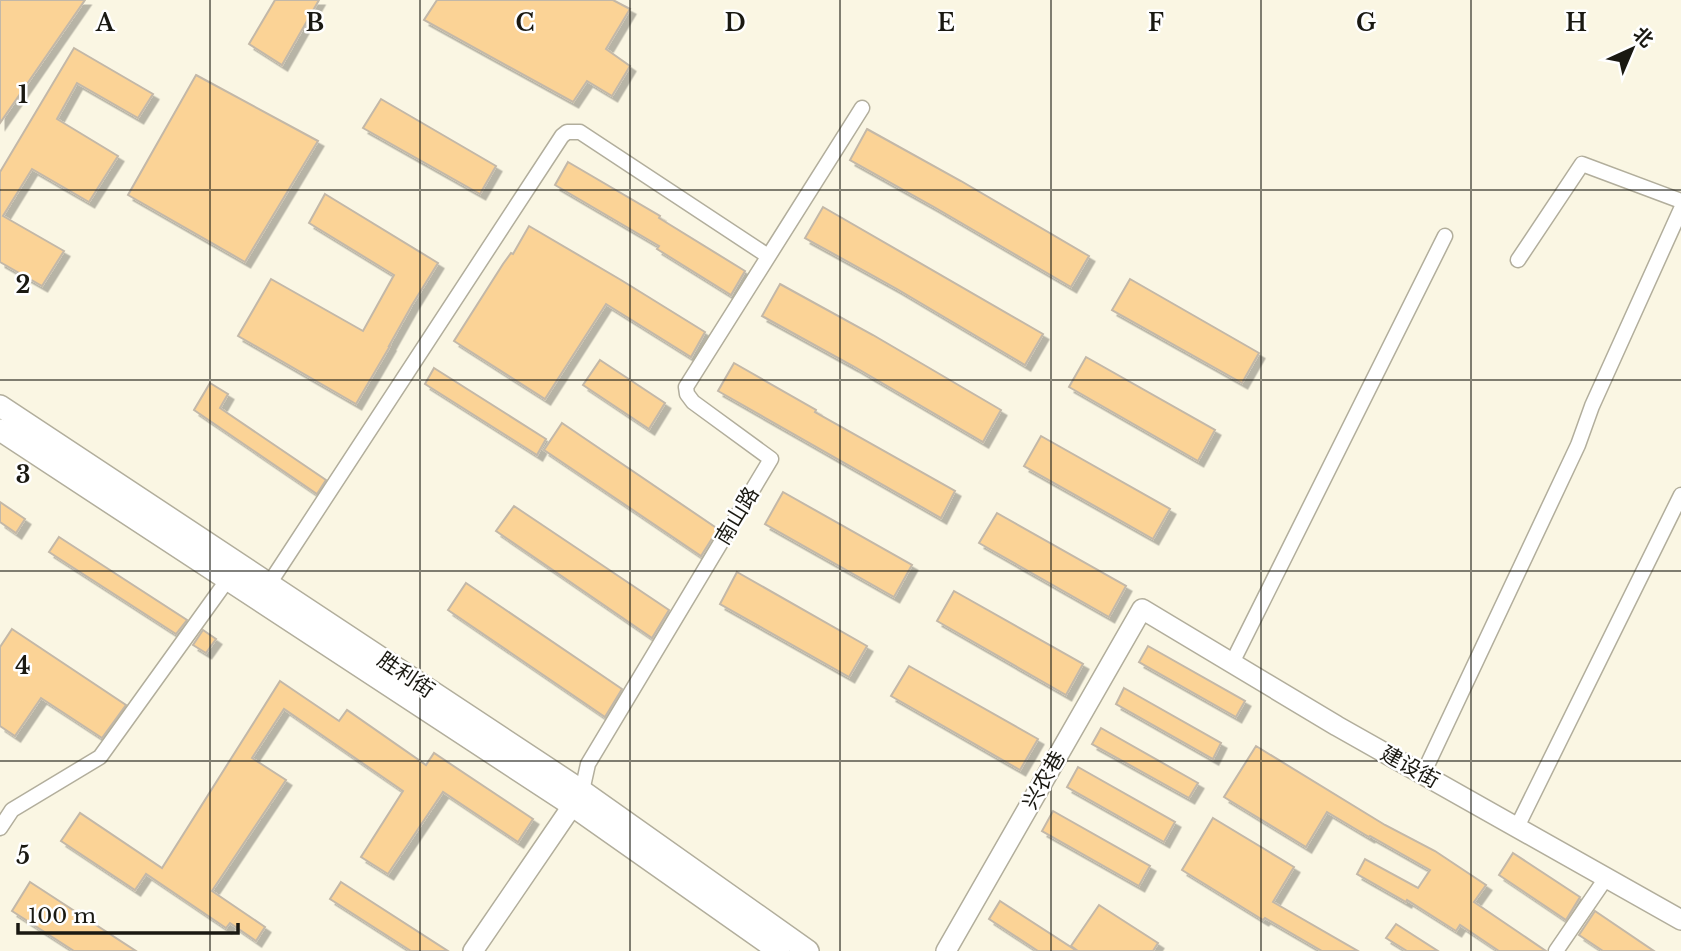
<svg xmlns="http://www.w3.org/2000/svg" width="1681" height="951" viewBox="0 0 1681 951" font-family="'Libre Baskerville','Noto Sans SC',serif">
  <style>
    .building { fill: #fbd396; stroke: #c3b8a8; stroke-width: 2; filter: url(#shadow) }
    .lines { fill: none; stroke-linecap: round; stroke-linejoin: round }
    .street-casing { stroke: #b2ae9c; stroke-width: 17 }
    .secondary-casing { stroke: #b2ae9c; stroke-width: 22 }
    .primary-casing { stroke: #b2ae9c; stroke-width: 24 }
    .street { stroke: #fff; stroke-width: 14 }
    .secondary { stroke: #fff; stroke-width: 19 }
    .primary { stroke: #fff; stroke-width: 21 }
    .grid { fill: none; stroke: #1a1912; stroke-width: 2; stroke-opacity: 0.55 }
    .labels { text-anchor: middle; stroke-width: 5; stroke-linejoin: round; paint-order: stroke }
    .street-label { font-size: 21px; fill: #1a1912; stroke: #fff }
    .grid-label { font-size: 23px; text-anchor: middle; font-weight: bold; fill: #1a1912; stroke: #fff; stroke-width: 5; stroke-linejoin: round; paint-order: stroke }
  </style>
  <defs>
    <filter id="shadow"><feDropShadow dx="5.5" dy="5.5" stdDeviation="0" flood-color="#0004"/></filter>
  </defs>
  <rect width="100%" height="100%" fill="#faf6e3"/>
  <g class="building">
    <polygon points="0,0 85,0 0,123"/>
    <polygon points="275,0 319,0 282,65 249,44"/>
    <polygon points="437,0 613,0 630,9 606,49 630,66 612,96 587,81 573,102 424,20"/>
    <polygon points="74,48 153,94 138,118 77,83 57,119 118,156 89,202 32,169 3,216 64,251 42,286 0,262 0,172"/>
    <polygon points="196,75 318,141 245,262 128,195"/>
    <polygon points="381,99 496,166 480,194 363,128"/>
    <polygon points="867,129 961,181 1089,256 1071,287 934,207 850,160"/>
    <polygon points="568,162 660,216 659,218 745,271 731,295 657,249 659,246 555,185"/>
    <polygon points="325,194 438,263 412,305 389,346 390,346 356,404 238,336 271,279 363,331 394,275 309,223"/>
    <polygon points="823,207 1043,334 1025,365 897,289 805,238"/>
    <polygon points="529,226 621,280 705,332 691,357 606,304 545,399 454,341 503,264 511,253 513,254"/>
    <polygon points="1130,279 1259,353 1242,383 1112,310"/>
    <polygon points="780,284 873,335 1001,410 983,442 853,366 762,316"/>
    <polygon points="1086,357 1215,430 1198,461 1069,387"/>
    <polygon points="600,360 665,403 649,429 583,385"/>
    <polygon points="734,363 816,410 815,412 955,491 941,518 718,391"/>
    <polygon points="434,368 546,439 537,455 425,384"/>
    <polygon points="210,383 228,394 220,408 326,480 317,494 194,410"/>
    <polygon points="562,423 718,529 701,556 544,450"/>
    <polygon points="1041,436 1170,509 1153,539 1024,466"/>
    <polygon points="783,492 912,565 894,597 765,524"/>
    <polygon points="0,502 25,519 16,533 0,522"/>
    <polygon points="514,506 669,610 652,638 496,531"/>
    <polygon points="997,513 1126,586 1109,617 979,543"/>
    <polygon points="59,537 187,620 176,634 49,552"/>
    <polygon points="737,572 867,646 849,677 720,604"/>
    <polygon points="466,583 622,689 605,717 448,610"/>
    <polygon points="954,591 1083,664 1066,695 937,621"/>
    <polygon points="12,629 126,705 102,738 41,698 15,736 0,726 0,647"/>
    <polygon points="203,630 216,639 206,653 193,645"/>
    <polygon points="1148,646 1245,701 1236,717 1139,662"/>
    <polygon points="909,666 1038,739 1020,770 891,696"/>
    <polygon points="280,681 339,721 347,710 426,765 434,753 533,819 518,842 443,792 388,874 361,857 403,791 284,709 252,758 286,780 212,891 265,927 256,941 230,923 226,928 146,874 135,890 61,841 80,813 162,868"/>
    <polygon points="1124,688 1221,743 1213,759 1116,704"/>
    <polygon points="1101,728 1198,783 1189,798 1092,744"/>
    <polygon points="1256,746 1385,825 1435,851 1486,885 1474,902 1546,951 1499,951 1460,925 1456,931 1407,900 1406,902 1357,874 1365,859 1418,888 1430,870 1370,836 1369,837 1327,812 1306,847 1224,797"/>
    <polygon points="1078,767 1175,822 1164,842 1067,787"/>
    <polygon points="1053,811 1150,866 1139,886 1042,831"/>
    <polygon points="1213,818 1294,867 1273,902 1358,951 1322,951 1265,918 1263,920 1182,870"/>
    <polygon points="1513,853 1580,897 1566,920 1499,875"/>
    <polygon points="30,882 136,951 74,951 12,911"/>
    <polygon points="341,882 448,951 411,951 330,899"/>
    <polygon points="1000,901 1077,951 1038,951 989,919"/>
    <polygon points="1099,905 1158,943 1153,951 1078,951 1071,946"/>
    <polygon points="1595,911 1654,951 1603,951 1579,935"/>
    <polygon points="1396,924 1438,951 1407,951 1386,938"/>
  </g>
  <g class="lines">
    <g class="street-casing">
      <g id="street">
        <polyline points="1518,260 1582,164 1681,201"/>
        <polyline points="269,584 562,136 567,132 580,132 768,256"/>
        <polyline points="1232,663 1445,236"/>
        <polyline points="1423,774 1578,445 1592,406 1681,209"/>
        <polyline points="582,791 588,764 771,459 693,402 687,394 686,387 862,108"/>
        <polyline points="1517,827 1681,495"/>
        <polyline points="0,828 12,810 100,757 228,579"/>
        <polyline points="1556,951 1606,878"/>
      </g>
    </g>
    <g class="secondary-casing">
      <g id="secondary">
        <polyline points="473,951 581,793"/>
        <polyline points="946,951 1142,609 1337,726 1681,920"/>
      </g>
    </g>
    <g class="primary-casing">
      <g id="primary">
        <polyline points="0,406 582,791 808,951"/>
        <polyline points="0,430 573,806 779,951"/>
      </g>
    </g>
    <use href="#street" class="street"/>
    <use href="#secondary" class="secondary"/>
    <use href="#primary" class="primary"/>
  </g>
  <path class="grid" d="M210,0V951M420,0V951M630,0V951M840,0V951M1051,0V951M1261,0V951M1471,0V951M0,190H1681M0,380H1681M0,571H1681M0,761H1681"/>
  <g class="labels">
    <g class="street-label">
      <text transform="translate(737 516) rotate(-59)" y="7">南山路</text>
      <text transform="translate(406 675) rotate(34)" y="7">胜利街</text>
      <text transform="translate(1410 767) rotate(29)" y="7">建设街</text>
      <text transform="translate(1044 780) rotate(-60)" y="7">兴农巷</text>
    </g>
  </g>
  <g class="grid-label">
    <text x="105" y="31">A</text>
    <text x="315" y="31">B</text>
    <text x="525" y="31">C</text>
    <text x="735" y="31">D</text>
    <text x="946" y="31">E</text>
    <text x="1156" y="31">F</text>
    <text x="1366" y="31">G</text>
    <text x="1576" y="31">H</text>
    <text x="23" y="103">1</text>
    <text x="23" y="293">2</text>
    <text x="23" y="483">3</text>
    <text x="23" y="674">4</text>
    <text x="23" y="864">5</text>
  </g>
  <g transform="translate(1632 49) rotate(44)" stroke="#ffffff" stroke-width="5" paint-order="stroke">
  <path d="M0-5L12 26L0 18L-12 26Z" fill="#1a1912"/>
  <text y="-10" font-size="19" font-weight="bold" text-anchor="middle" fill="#1a1912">北</text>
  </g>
  <path d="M18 923v10h220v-10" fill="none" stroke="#1a1912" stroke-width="3.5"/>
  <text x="28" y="923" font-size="21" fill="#1a1912" stroke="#ffffff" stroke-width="5" paint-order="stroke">100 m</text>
</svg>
